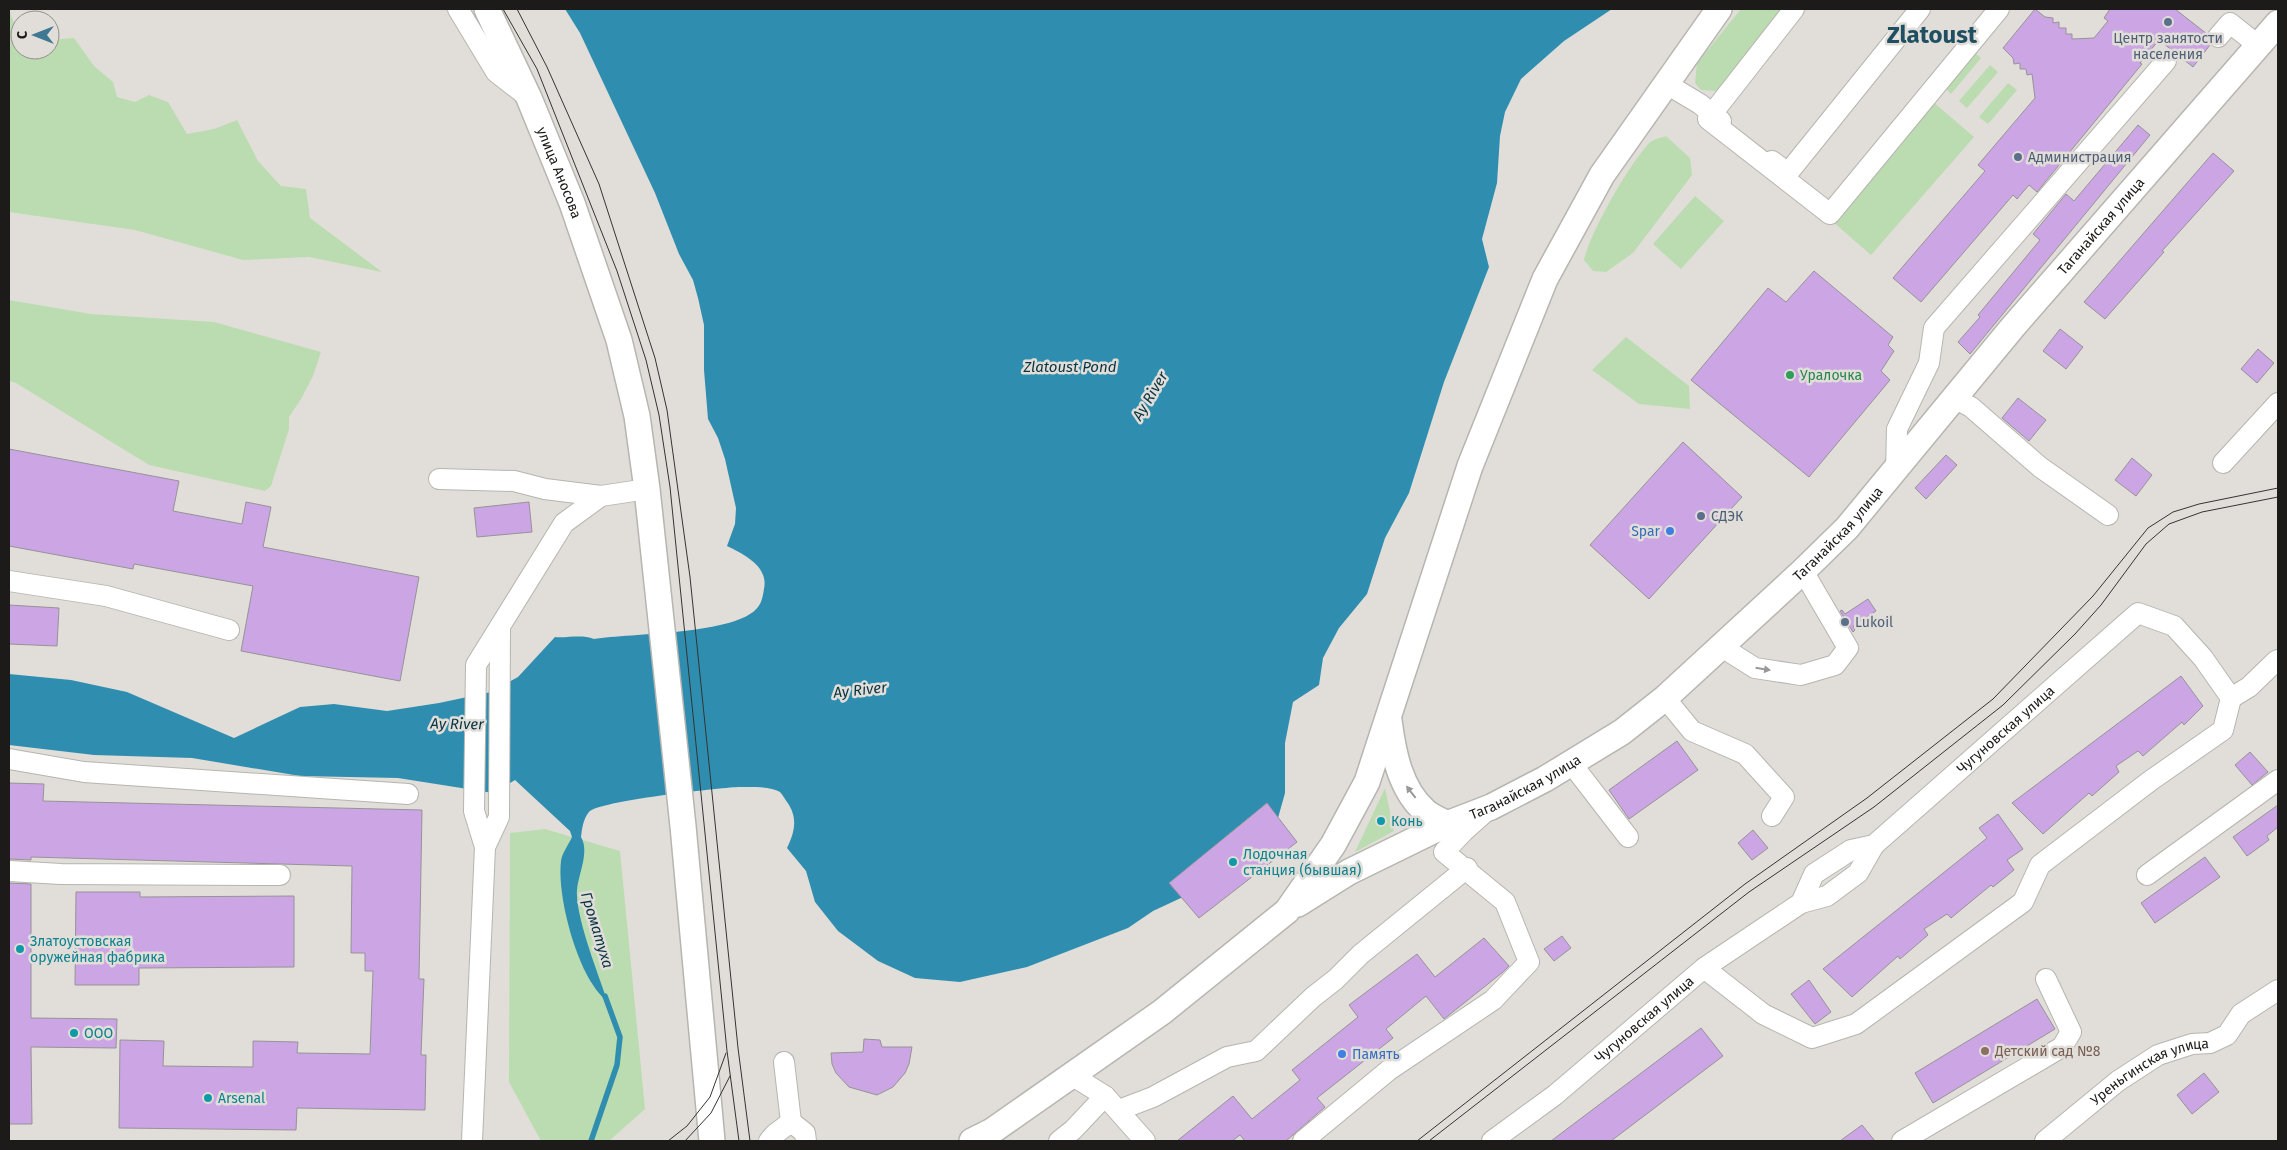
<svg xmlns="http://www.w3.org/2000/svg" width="2287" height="1150" viewBox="0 0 2287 1150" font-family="'Fira Sans',sans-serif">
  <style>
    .green { fill: #bbdcb0 }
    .water { fill: #2f8eaf }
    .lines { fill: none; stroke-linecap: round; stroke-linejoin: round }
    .stream { stroke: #2f8eaf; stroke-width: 5.5 }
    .building { fill: #cca5e5; stroke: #959397 }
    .minor-casing { stroke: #b7b5b0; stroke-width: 22 }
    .major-casing { stroke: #b7b5b0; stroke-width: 28 }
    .minor { stroke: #fff; stroke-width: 20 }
    .major { stroke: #fff; stroke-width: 25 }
    .tram { stroke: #353432; stroke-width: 1 }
    .oneway { fill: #999898 }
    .service-dot { fill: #5c6f8a; stroke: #e1ded9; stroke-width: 2 }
    .leisure-dot { fill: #2e9e5b; stroke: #e1ded9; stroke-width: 2 }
    .shop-dot { fill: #3f7fe0; stroke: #e1ded9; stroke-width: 2 }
    .culture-dot { fill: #0f9aa8; stroke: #e1ded9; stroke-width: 2 }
    .education-dot { fill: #8d6e63; stroke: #e1ded9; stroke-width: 2 }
    .labels { text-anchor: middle; stroke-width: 5; stroke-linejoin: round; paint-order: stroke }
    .service-label { font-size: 14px; fill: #4e5e75; stroke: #e1ded9; text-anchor: start }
    .street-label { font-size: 14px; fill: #1c1b19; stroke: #e1ded9 }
    .leisure-label { font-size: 14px; fill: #27864d; stroke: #e1ded9; text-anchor: start }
    .shop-label { font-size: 14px; fill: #366cbe; stroke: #e1ded9; text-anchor: end }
    .culture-label { font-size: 14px; fill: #0d838f; stroke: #e1ded9; text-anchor: start }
    .education-label { font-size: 14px; fill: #785e54; stroke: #e1ded9; text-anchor: start }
    .water-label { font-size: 15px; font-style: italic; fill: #083341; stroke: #e1ded9 }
    .town-label { font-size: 24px; font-weight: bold; fill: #1f4f61; stroke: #e1ded9 }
  </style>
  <rect width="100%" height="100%" fill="#e1ded9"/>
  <g class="green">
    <polygon points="1741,9 1783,9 1717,91 1701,90 1695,83 1697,63"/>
    <polygon points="9,10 17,32 20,33 20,50 50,50 50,40 74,38 94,66 113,82 117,97 135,102 149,95 168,102 187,134 214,129 237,120 258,161 281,186 306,189 310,218 382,272 309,257 243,260 135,230 9,212"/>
    <polygon points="1975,53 1981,58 1951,94 1945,88"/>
    <polygon points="1990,65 1998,72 1967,108 1959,101"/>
    <polygon points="2008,83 2017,90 1988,124 1979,117"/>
    <polygon points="1932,101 1974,137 1871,255 1832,221"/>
    <path d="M1666,136L1690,158L1692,175L1633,253L1606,272L1593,271L1584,260C1590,232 1629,165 1649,143C1653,139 1661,138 1666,136Z"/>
    <polygon points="1695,196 1724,221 1681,269 1653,244"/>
    <polygon points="9,300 91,314 214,322 321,352 313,376 301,399 289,417 289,429 271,486 265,491 149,465 16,383 9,381"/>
    <polygon points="1626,337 1689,386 1690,409 1639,404 1592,370"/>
    <polygon points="1385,788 1394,831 1355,852"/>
    <polygon points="545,829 620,851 645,1109 609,1141 541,1141 509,1082 510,833"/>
  </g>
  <path class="water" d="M565,9H1612L1564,41L1521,79L1505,112L1500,136L1497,183L1482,239L1489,267L1444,382L1409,493L1385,538L1367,594L1339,628L1323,658L1319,685L1293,702L1285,743V793L1278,818L1267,803L1170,883L1183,897L1153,911L1128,928L1027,967L960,982L915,978L878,961L838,931L815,902L806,871L787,848C795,832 798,817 787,802C785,799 782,794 780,792C770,786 750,787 738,787C718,788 598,801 589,812C583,819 582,829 581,837C590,852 578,875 577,890C575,916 599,976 608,1003C603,997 597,992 593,985C574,957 557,894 561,861C562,853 569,844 572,837L570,831L515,780L493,793L398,778L300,776L192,758L94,755L9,745V674L71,680L127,692L234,738L300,707L334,704L387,711L439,703L491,692L518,677L555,637C569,638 582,634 594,639C630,633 737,635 758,607C762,602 763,595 764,589C769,566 743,554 727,546L735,524L736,508L725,459L718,438L708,419L704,370V325L698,298L693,280L679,254L655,193L580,33Z"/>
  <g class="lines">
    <polyline class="stream" points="591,1141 617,1065 620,1037 605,996"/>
  </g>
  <g class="building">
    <polygon points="2035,9 2045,17 2053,18 2053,23 2059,22 2059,28 2066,28 2066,34 2072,34 2072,39 2094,38 2108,21 2104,18 2110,9 2175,9 2207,34 2210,45 2193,67 2159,40 2140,63 2142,64 2037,192 2029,185 2017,199 2013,195 1921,302 1893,278 1985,171 1978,165 2035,98 2032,74 2027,75 2026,69 2020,69 2020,63 2014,64 2013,58 2003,48"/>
    <polygon points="2138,125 2150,135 1970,354 1958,342 1980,317 1978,315 2040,240 2033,234 2066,194 2074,201"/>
    <polygon points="2213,153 2234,171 2162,251 2164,252 2105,319 2084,302"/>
    <polygon points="1814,271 1893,337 1888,345 1894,351 1881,371 1890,380 1809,477 1691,380 1768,288 1786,302"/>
    <polygon points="2060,329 2083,347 2066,369 2043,351"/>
    <polygon points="2258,349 2274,363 2257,383 2241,369"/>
    <polygon points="2018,398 2046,420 2029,441 2002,418"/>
    <polygon points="1683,442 1742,497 1649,599 1590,545"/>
    <polygon points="9,449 179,481 173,511 242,524 246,502 271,507 263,547 419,577 400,681 241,651 253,586 134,564 133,569 9,546"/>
    <polygon points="1946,455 1957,465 1926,499 1915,488"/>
    <polygon points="2132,458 2152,475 2136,496 2115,480"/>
    <polygon points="529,502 532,532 477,537 474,508"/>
    <polygon points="1868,599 1876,611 1853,626 1855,630 1853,632 1840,611 1842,610 1845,614"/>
    <polygon points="9,605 59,608 57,646 9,644"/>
    <polygon points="2181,676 2203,706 2184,725 2182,722 2143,756 2138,751 2116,766 2119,772 2092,796 2089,793 2043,834 2012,803"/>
    <polygon points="1677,741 1698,770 1629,819 1609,790"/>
    <polygon points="2250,752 2268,772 2252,785 2235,765"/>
    <polygon points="9,783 44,784 43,801 422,810 419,979 424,979 421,1055 426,1055 425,1110 297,1108 296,1130 119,1128 120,1040 164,1041 163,1066 253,1067 253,1041 298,1042 297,1053 370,1054 373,971 365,971 365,953 351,953 352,866 31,857 31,860 9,859"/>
    <polygon points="1267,803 1297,842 1199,918 1169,883"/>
    <polygon points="2278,805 2278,827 2267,836 2269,840 2247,856 2233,837"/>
    <polygon points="1998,814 2023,849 2007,860 2014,870 1993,887 1991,885 1951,918 1947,914 1924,929 1928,935 1900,959 1898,956 1852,997 1823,969 1987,838 1979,828"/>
    <polygon points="1753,830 1768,848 1752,860 1738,843"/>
    <polygon points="2205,857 2220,877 2155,923 2141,903"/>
    <polygon points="9,883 31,884 31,1018 117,1019 116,1048 31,1047 32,1124 9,1124"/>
    <polygon points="76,892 140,892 140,897 294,896 294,967 139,968 139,985 75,985"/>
    <polygon points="1562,936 1571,948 1554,961 1544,949"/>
    <polygon points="1484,938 1509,966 1503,972 1444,1019 1426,996 1386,1029 1393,1038 1317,1098 1325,1107 1286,1141 1245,1141 1240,1135 1232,1141 1177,1141 1233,1096 1252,1119 1300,1080 1292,1070 1358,1017 1349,1005 1417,954 1435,977"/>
    <polygon points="1809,980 1831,1012 1815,1024 1791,994"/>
    <polygon points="2037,999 2055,1029 1933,1103 1915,1073"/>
    <polygon points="1701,1028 1723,1056 1611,1141 1551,1141"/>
    <polygon points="864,1039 880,1040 882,1047 912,1047 909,1064 905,1073 893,1087 877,1095 849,1087 836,1073 832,1064 831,1053 863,1052"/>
    <polygon points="2204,1073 2219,1092 2192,1114 2177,1095"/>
    <polygon points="1862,1125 1875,1141 1840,1141"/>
  </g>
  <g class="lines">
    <g class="minor-casing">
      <g id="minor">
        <polyline points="458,9 496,72 528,97"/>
        <polyline points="1794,9 1708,119 1830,214 1999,9"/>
        <polyline points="2218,37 2230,23 2259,46"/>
        <polyline points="1665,83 1700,104 1721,121"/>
        <polyline points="1772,161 1788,173 1920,9"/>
        <polyline points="1954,398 1971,407 2040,467 2108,515"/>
        <polyline points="2223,463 2278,403"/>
        <polyline points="1896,471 1897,429 1929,363 1934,328 2166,61"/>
        <polyline points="439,479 514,481 545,489 601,496 647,489"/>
        <polyline points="9,581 106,596 229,630"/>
        <polyline points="1720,646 1755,668 1801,675 1835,665 1848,648 1803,571"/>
        <polyline points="1665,698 1692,731 1745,754 1784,797 1772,816"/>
        <polyline points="2231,698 2249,687 2276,661 2278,660"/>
        <polyline points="9,759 84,772 408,794"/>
        <polyline points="1571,763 1628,837"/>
        <polyline points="485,847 499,817 500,628"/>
        <polyline points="9,871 61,874 280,875"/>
        <polyline points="2147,875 2278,780"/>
        <polyline points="1801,903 1827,896 1858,873 1874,845"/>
        <polyline points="784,1062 791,1122 805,1133 806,1141"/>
        <polyline points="1073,1076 1105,1096 1145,1141"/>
        <polyline points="1119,1110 1153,1097 1227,1057 1256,1051 1313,997 1336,979 1361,954 1467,868"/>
        <polyline points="472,1141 485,847 474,811 476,665 564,523 601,496"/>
        <polyline points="769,1141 775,1134 791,1122"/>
        <polyline points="1059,1141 1073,1130 1105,1096"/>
        <polyline points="1303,1141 1389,1070 1493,1000 1529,962 1505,902 1444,852 1464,831 1483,814"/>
        <path id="s1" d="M1492,1141L1555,1095L1704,968L1801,903L1814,874L1851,850L1874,845L2138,613L2174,626L2203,658L2231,698L2223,730L2150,781L2040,865L2023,902L1856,1024L1812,1038L1763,1014L1704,968"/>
        <polyline points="1902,1141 2062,1047 2071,1032 2046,979"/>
        <path id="s2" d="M2045,1141L2118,1081L2158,1055L2192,1044L2210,1043L2227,1035L2241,1014L2278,990"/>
      </g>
    </g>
    <g class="major-casing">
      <g id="major">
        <path id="s3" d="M487,9L529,98L572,203L619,340L637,416L647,489L683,826L712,1141"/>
        <path d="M1389,720C1393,752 1400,790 1426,812C1432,817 1440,820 1447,824"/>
        <path id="s4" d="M1298,904L1349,872L1447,824L1491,807L1545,779L1622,732L1665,698L1803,571L1847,528L2012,328L2278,23"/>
        <polyline points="972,1141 992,1131 1162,1012 1287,911 1333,845 1367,782 1470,466 1545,279 1602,175 1719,9"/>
      </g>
    </g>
    <use href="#minor" class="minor"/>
    <use href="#major" class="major"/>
    <g class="tram">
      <polyline points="503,9 537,69 617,271 646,360 659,415 670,487 727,1051 739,1141"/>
      <polyline points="517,9 547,67 599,184 655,358 667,410 690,577 738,1048 750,1141"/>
      <polyline points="668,1141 687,1126 710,1097 726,1053"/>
      <polyline points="685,1141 711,1113 730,1076"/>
      <polyline points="1417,1141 1745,884 1867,798 1993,699 2093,596 2148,528 2173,512 2199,504 2278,488"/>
      <polyline points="1429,1141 1749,892 1874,807 2003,705 2075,634 2101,605 2146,544 2169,524 2202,512 2278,497"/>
    </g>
  </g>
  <defs><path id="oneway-solid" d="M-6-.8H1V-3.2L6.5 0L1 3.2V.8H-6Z" transform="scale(1.25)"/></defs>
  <g class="oneway">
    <use href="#oneway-solid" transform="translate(1763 669) rotate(9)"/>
    <use href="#oneway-solid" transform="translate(1411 792) rotate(-128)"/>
  </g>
  <g class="service-dot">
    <circle cx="2168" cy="22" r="5"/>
    <circle cx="2018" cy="157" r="5"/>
    <circle cx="1701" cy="516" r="5"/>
    <circle cx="1845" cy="622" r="5"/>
  </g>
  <circle class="leisure-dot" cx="1790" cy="375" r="5"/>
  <g class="shop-dot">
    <circle cx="1670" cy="531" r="5"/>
    <circle cx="1342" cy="1054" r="5"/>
  </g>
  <g class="culture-dot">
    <circle cx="1381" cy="821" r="5"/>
    <circle cx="1233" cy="862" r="5"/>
    <circle cx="20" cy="949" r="5"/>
    <circle cx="74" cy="1033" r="5"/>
    <circle cx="208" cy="1098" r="5"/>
  </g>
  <circle class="education-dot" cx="1985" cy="1051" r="5"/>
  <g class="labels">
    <g class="service-label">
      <text x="2168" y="43" text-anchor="middle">Центр занятости<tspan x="2168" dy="16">населения</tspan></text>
      <text x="2028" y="162">Администрация</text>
      <text x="1711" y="521">СДЭК</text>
      <text x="1855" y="627">Lukoil</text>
    </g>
    <g class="street-label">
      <text dy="5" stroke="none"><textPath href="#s3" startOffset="179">улица Аносова</textPath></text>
      <text dy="5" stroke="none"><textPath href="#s4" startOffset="1066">Таганайская улица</textPath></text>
      <text dy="5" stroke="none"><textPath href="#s4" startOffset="661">Таганайская улица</textPath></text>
      <text dy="5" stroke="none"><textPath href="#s1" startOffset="665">Чугуновская улица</textPath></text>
      <text dy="5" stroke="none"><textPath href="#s4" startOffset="256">Таганайская улица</textPath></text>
      <text dy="5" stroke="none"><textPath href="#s1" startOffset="195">Чугуновская улица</textPath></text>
      <text dy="5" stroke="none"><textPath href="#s2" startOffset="128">Уреньгинская улица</textPath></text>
    </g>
    <g class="leisure-label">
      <text x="1800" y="380">Уралочка</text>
    </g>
    <g class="shop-label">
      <text x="1660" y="536">Spar</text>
      <text x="1352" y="1059" text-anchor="start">Память</text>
    </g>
    <g class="culture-label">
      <text x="1391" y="826">Конь</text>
      <text x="1243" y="859">Лодочная<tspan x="1243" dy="16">станция (бывшая)</tspan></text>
      <text x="30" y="946">Златоустовская<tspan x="30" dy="16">оружейная фабрика</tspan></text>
      <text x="84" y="1038">ООО</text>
      <text x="218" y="1103">Arsenal</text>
    </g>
    <g class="education-label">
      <text x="1995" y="1056">Детский сад №8</text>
    </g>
    <g class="water-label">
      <text x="1070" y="372">Zlatoust Pond</text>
      <text transform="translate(1150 396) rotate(-59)" y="5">Ay River</text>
      <text transform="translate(860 690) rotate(-6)" y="5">Ay River</text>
      <text transform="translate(457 724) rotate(1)" y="5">Ay River</text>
      <text transform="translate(597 930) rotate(73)" y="5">Громатуха</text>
    </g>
    <g class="town-label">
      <text x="1932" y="43">Zlatoust</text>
    </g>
  </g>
  <rect width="2287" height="1150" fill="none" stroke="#1c1b19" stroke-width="20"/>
  <g transform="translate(35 35) rotate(270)"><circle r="24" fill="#e1ded9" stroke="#92908c"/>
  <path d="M0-4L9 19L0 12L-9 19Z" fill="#3e7991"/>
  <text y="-8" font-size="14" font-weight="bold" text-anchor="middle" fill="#1c1b19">С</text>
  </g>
</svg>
